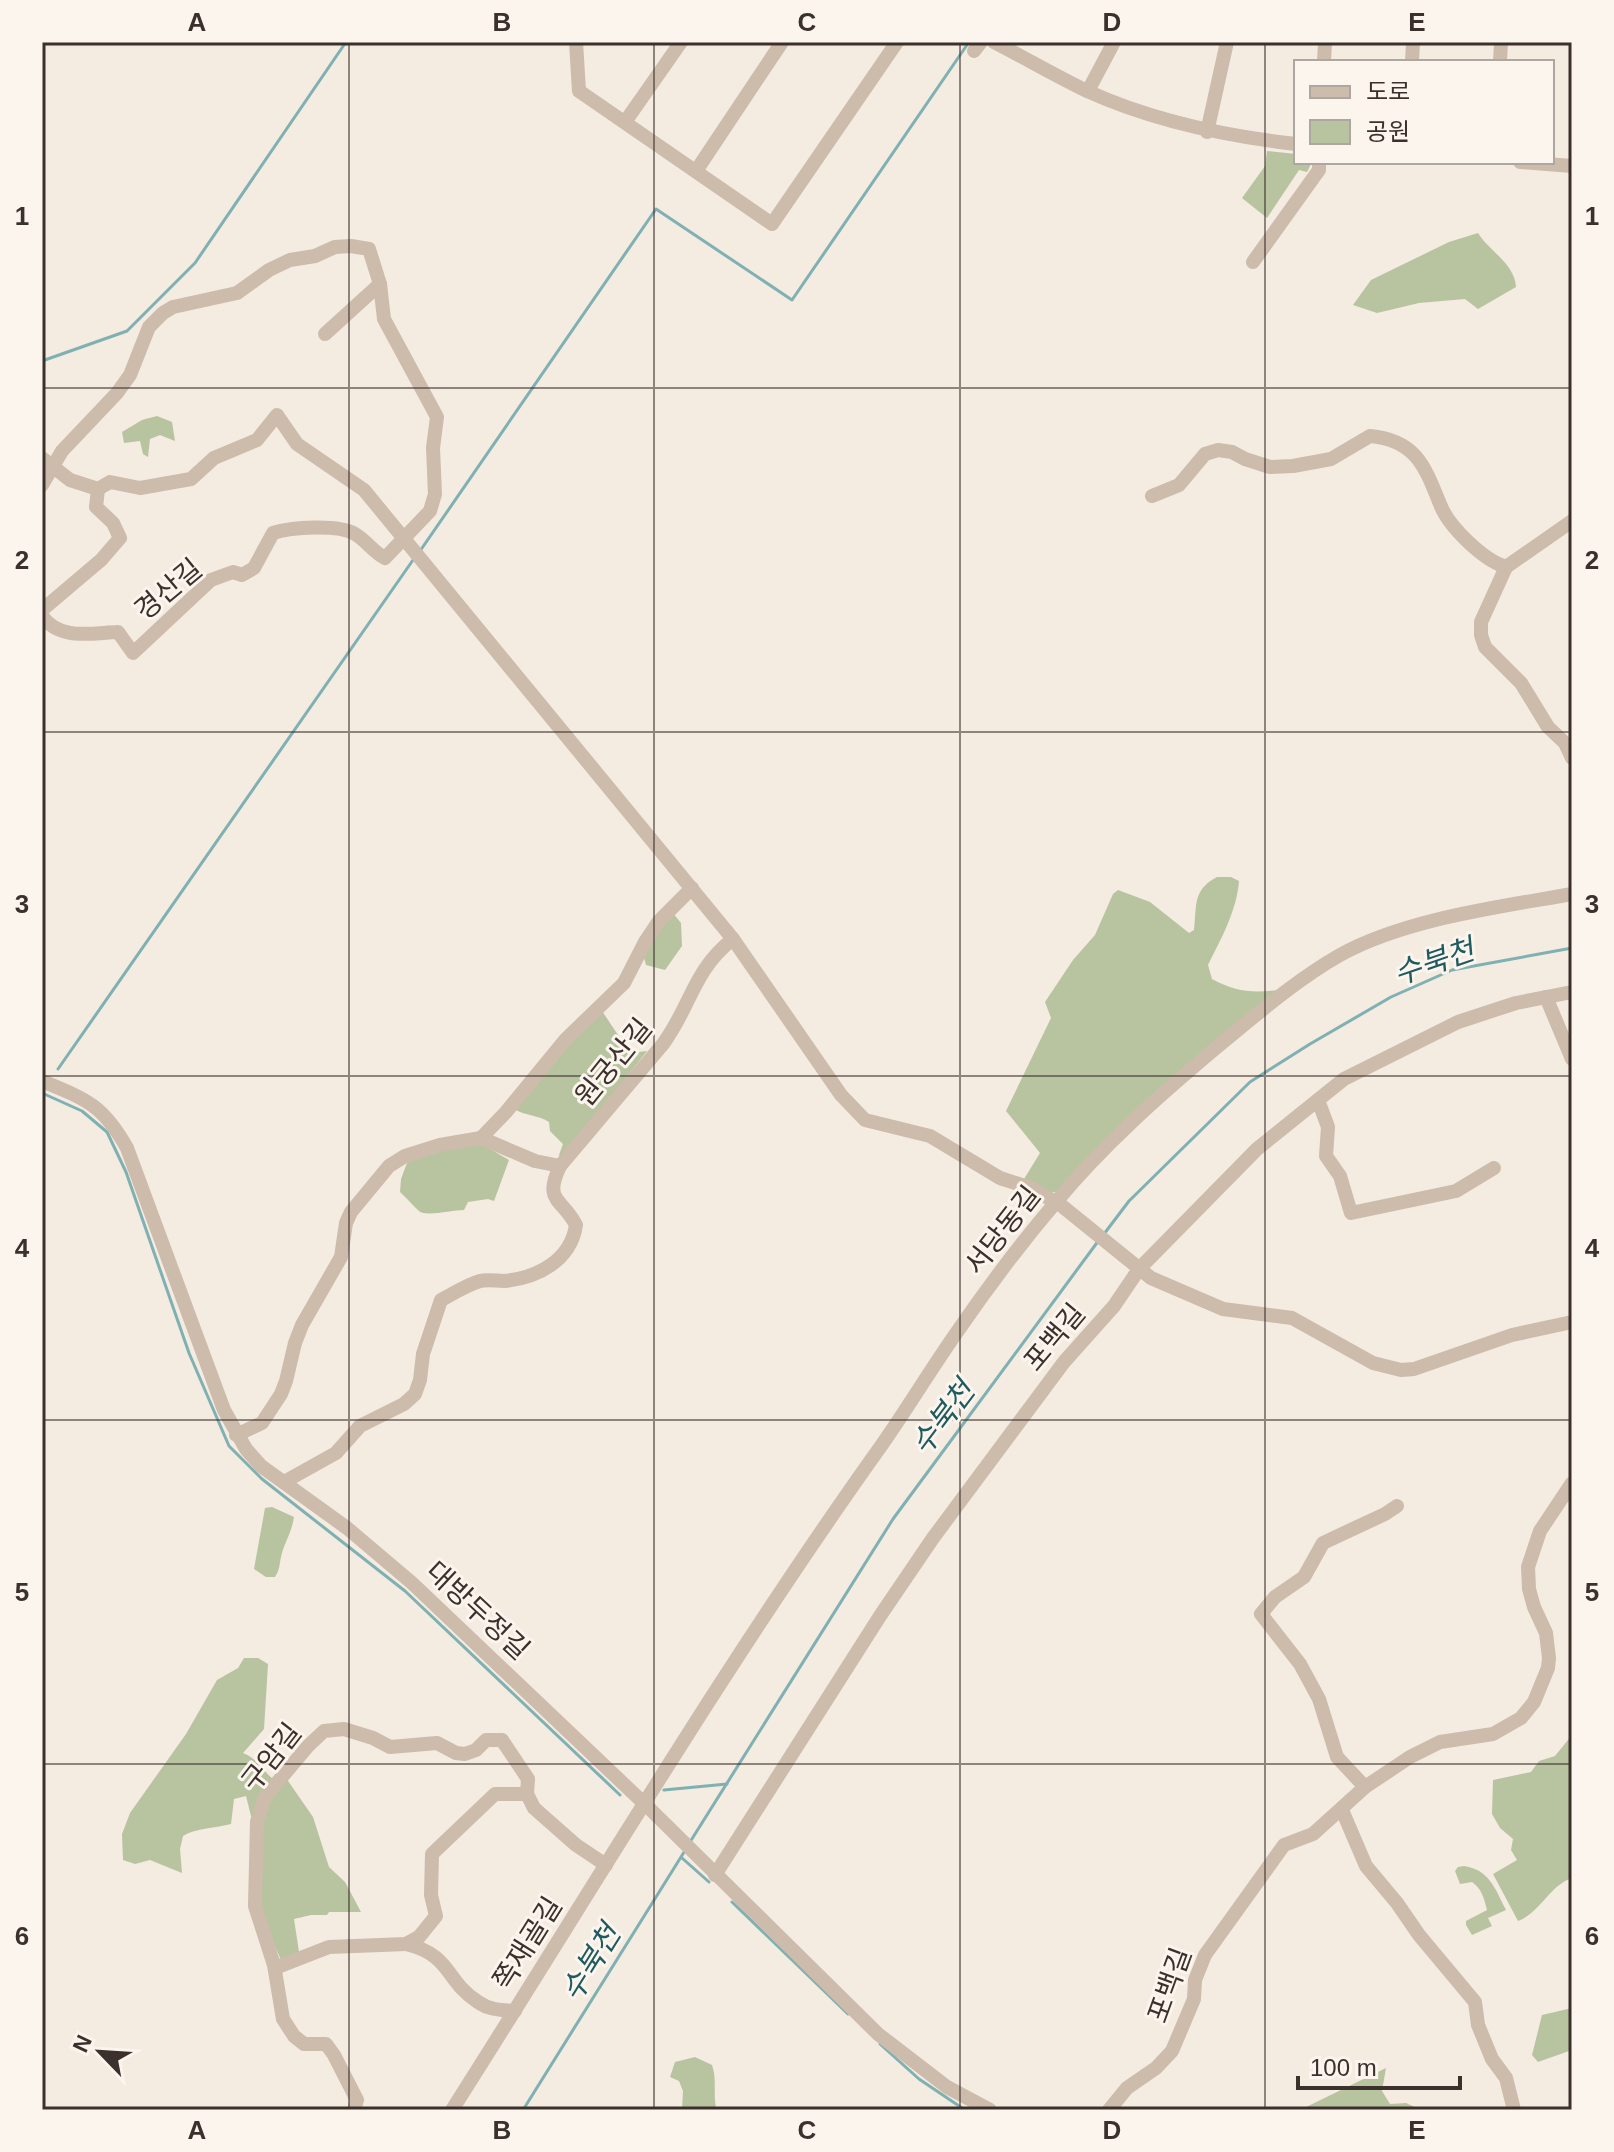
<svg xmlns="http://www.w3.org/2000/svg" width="1614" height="2152" viewBox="0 0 1614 2152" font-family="Helvetica,'Noto Sans KR',sans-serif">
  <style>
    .green { fill: #b8c4a0 }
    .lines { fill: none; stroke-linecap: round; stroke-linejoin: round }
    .stream { stroke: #7fb0b2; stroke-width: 3 }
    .minor { stroke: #cdbbac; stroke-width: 14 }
    .grid { fill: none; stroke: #3b302b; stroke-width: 2; stroke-opacity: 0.55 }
    .labels { text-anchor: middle; stroke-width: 6; stroke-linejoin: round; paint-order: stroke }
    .street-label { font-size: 28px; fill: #3b302b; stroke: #fbf5ee }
    .water-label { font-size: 30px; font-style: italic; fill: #1f5a5e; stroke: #fbf5ee }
    .neatline { fill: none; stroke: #3b302b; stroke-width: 3 }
    .grid-label { font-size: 26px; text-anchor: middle; font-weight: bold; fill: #3b302b }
  </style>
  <rect width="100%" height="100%" fill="#f4ebe1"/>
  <g class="green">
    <polygon points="1267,151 1296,154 1296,162 1312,162 1307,172 1299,170 1267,218 1242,198 1265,166"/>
    <path d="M1478,233C1489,251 1515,264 1516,287L1478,309L1465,299L1419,303L1377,313L1353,305L1371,280L1449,242Z"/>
    <polygon points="157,416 172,422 175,441 160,435 150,439 148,457 143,454 140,441 124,443 122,432 142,420"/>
    <path d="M1217,877H1231L1239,881C1237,910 1221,939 1208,965L1212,979C1236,992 1252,993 1279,990L1056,1192L1046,1193L1024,1179L1040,1153L1006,1111L1051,1018L1045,1002L1073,960L1095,935L1113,894L1118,890L1150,902L1189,933L1194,930C1197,906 1192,890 1217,877Z"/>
    <polygon points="672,912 681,923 682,946 665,970 646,965 643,954"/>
    <path d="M600,1008L630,1053L647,1051L561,1160L559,1155L563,1144L550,1131L549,1122C539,1115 525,1116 514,1109Z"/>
    <path d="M478,1142L509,1160L494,1201L488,1199L468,1202L464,1210C452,1210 426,1217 419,1211C412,1205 407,1198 400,1192L401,1179L407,1163L423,1154Z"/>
    <path d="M272,1507L294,1517C292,1532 284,1543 281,1557C279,1566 280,1569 275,1577H266L254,1569L265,1508Z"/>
    <path d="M244,1658H258L268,1664L264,1729L243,1753C258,1759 262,1770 274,1780L286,1778L313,1817L329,1867L345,1882L361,1912H329L327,1915H311L294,1919L299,1952L281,1960L258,1908L252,1820L246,1796L234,1799L231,1824C216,1828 196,1828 183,1836L180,1849L182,1873L150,1860L135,1864L123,1860L122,1834L130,1813L186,1734L217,1680L238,1668Z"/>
    <path d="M1572,1735V1878C1549,1886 1541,1912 1518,1921L1493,1874L1517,1860L1511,1850L1513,1839L1500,1828L1492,1814L1493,1780L1531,1772L1539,1761L1555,1756Z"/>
    <path d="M1464,1866C1490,1870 1495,1889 1506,1910L1488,1918L1492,1926L1472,1935L1466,1925V1921L1487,1910C1484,1898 1482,1889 1472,1882L1460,1884L1455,1871L1458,1867Z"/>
    <polygon points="1572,2008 1572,2050 1538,2062 1532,2055 1542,2015"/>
    <path d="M695,2057L712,2065C717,2079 713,2093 716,2108L744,2110H682L683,2091L679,2081L670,2077L675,2062Z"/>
    <polygon points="1386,2068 1382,2091 1390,2104 1406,2103 1417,2108 1416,2110 1300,2110"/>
  </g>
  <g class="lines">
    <g class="stream">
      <polyline points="42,361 127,331 195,263 346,42"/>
      <polyline points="420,551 656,209 792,300 969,42"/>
      <polyline points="58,1069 413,560"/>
      <polyline points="42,1093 82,1111 107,1132 126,1172 189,1353 229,1446 262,1479 405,1591 620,1795"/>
      <polyline points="1104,1234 1129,1201 1250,1082 1310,1044 1391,997 1452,970 1572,948"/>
      <polyline points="664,1790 727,1784"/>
      <polyline points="690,1842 893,1519 1099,1240"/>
      <polyline points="682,1858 709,1882"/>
      <polyline points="732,1902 848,2014"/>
      <polyline points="880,2044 919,2079 965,2110"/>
      <polyline points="523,2110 686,1849"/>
    </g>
    <g class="minor">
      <polyline points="576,42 579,91 772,224 897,42"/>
      <path d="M994,42C1025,58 1056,76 1087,91C1153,121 1225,136 1296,144"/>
      <polyline points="974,51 981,42"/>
      <polyline points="1324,62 1325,42"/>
      <polyline points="1412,62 1413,42"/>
      <polyline points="1500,62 1501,42"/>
      <polyline points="1088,91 1114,42"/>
      <polyline points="625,122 681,42"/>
      <polyline points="1207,132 1227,42"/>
      <polyline points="1520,162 1572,166"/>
      <polyline points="696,171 782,42"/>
      <polyline points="1253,262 1319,170 1319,162"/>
      <polyline points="325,334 380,284"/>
      <polyline points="42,458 70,480 98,489 110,482 140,488 191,479 214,458 257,440 277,415 297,444 364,490 733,939 841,1095 865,1120 930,1136 1000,1178 1031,1188 1062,1206 1151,1278 1223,1309 1292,1318 1373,1363 1401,1370 1414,1369 1512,1335 1572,1322"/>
      <path d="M42,485L62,451L117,393L130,375L149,327L163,313L173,307L237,293L269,270L290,260L315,256L335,247L351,246L369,249L380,284L384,319L437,417L433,448L435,494L430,511L385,558C373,552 367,541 355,534C339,524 291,527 273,533L254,568L242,575L233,572L211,580L133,653L118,632C91,633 60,641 42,616"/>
      <path d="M1152,496L1179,485L1205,454L1218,450L1232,452L1245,459L1270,467L1293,466L1331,459L1370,436C1416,440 1425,467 1440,504C1448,526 1483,560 1506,567L1481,622V635L1485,647L1521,683L1548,727L1565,743L1572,758"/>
      <polyline points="1506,567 1572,521"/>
      <polyline points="42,610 101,560 120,538 113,523 96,507 98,489"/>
      <polyline points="1546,997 1572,1059"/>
      <path d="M42,1081C86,1099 103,1105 127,1148L224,1410L246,1449L261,1466L347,1528L412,1583L651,1810L878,2034L947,2087L990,2110"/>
      <polyline points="1318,1100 1328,1127 1326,1156 1340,1176 1351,1213 1456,1191 1494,1168"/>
      <polyline points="481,1138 506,1112 566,1039 624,983 645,942 659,921 692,888"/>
      <polyline points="236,1435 262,1423 281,1394 286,1381 295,1343 302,1325 341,1257 346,1223 351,1212 389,1166 405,1156 440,1145 481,1138 535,1161 560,1166"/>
      <path d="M284,1482L336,1453L360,1426L404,1404L415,1394L420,1380L423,1354L441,1300C453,1294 466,1285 480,1281C488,1279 496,1281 504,1281C538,1278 571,1260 576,1225C562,1198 543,1202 560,1166L663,1044C691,1006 693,970 733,939"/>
      <polyline points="1365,1787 1337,1757 1319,1699 1300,1664 1261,1614 1275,1597 1304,1577 1323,1543 1385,1514 1397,1506"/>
      <polyline points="1342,1810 1366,1866 1397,1903 1419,1935 1475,2002 1478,2025 1492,2059 1506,2078 1514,2110"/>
      <polyline points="715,1875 880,1616 933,1538 1064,1362 1114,1306 1139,1269 1257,1149 1344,1079 1458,1022 1516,1003 1572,992"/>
      <path d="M406,1944C452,1955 445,1981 478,2002C489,2010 502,2010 515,2011"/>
      <polyline points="275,1968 329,1947 406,1944 419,1937 436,1916 431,1895 432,1854 495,1794 527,1794"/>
      <polyline points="354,2110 357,2100 334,2055 326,2044 304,2044 294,2036 283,2019 274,1965 255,1906 257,1822 265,1797 308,1746 324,1731 344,1729 373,1738 390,1747 437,1743 456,1753 465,1754 476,1750 486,1740 502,1740 528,1779 527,1794 534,1808 576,1845 606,1865"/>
      <path d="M452,2110C593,1888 728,1660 881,1446C907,1409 931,1369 957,1332C988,1287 1021,1243 1056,1202C1103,1145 1160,1095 1217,1047C1256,1015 1296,980 1340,955C1405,919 1499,907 1572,894"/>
      <polyline points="1109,2110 1127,2088 1156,2068 1172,2051 1194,1999 1195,1980 1205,1955 1284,1845 1313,1834 1365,1787 1410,1757 1440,1742 1493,1734 1521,1718 1534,1702 1548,1668 1549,1658 1546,1633 1534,1607 1529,1589 1528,1567 1540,1531 1572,1483"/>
    </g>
  </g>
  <path class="grid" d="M349,42V2110M654,42V2110M960,42V2110M1265,42V2110M42,388H1572M42,732H1572M42,1076H1572M42,1420H1572M42,1764H1572"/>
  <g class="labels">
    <g class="street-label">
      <text transform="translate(168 589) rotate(-40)" y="10">경산길</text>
      <text transform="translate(613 1062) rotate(-51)" y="10">원궁산길</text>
      <text transform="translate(1002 1230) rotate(-52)" y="10">서당동길</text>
      <text transform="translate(1054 1337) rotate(-50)" y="10">포백길</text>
      <text transform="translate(478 1610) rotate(43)" y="10">대방두정길</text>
      <text transform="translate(271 1757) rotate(-52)" y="10">구암길</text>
      <text transform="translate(527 1943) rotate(-58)" y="10">쪽재골길</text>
      <text transform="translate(1169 1985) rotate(-70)" y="10">포백길</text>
    </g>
    <g class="water-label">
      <text transform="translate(1434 962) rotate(-19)" y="10">수북천</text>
      <text transform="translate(943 1418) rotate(-53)" y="10">수북천</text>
      <text transform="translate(591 1963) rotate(-58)" y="10">수북천</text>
    </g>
  </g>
  <rect width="1614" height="2152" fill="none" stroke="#fbf5ee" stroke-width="88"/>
  <rect x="1294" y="60" width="260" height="104" fill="#fbf5ee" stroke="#aea6a0" stroke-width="2"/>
  <rect x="1310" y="86" width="40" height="12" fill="#cdbbac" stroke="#aea6a0" stroke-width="2"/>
  <text x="1366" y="100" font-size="24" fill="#3b302b">도로</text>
  <rect x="1310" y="120" width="40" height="24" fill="#b8c4a0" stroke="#aea6a0" stroke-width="2"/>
  <text x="1366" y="140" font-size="24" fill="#3b302b">공원</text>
  <g transform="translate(100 2052) rotate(295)" stroke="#fbf5ee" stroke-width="6" paint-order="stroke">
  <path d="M0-6L14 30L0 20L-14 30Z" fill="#3b302b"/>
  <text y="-12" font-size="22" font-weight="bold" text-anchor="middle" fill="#3b302b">N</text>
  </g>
  <path d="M1298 2076v12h162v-12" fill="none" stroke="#3b302b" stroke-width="4"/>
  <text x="1310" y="2076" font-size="24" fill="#3b302b" stroke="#fbf5ee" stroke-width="6" paint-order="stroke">100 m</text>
  <rect x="44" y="44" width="1526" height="2064" class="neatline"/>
  <g class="grid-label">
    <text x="197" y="31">A</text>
    <text x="502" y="31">B</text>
    <text x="807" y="31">C</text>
    <text x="1112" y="31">D</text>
    <text x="1417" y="31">E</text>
    <text x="22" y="225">1</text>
    <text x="1592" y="225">1</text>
    <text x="22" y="569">2</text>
    <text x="1592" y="569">2</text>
    <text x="22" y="913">3</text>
    <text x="1592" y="913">3</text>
    <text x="22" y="1257">4</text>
    <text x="1592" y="1257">4</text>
    <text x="22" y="1601">5</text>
    <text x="1592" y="1601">5</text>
    <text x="22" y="1945">6</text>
    <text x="1592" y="1945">6</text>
    <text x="197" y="2139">A</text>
    <text x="502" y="2139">B</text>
    <text x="807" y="2139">C</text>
    <text x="1112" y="2139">D</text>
    <text x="1417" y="2139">E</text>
  </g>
</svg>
